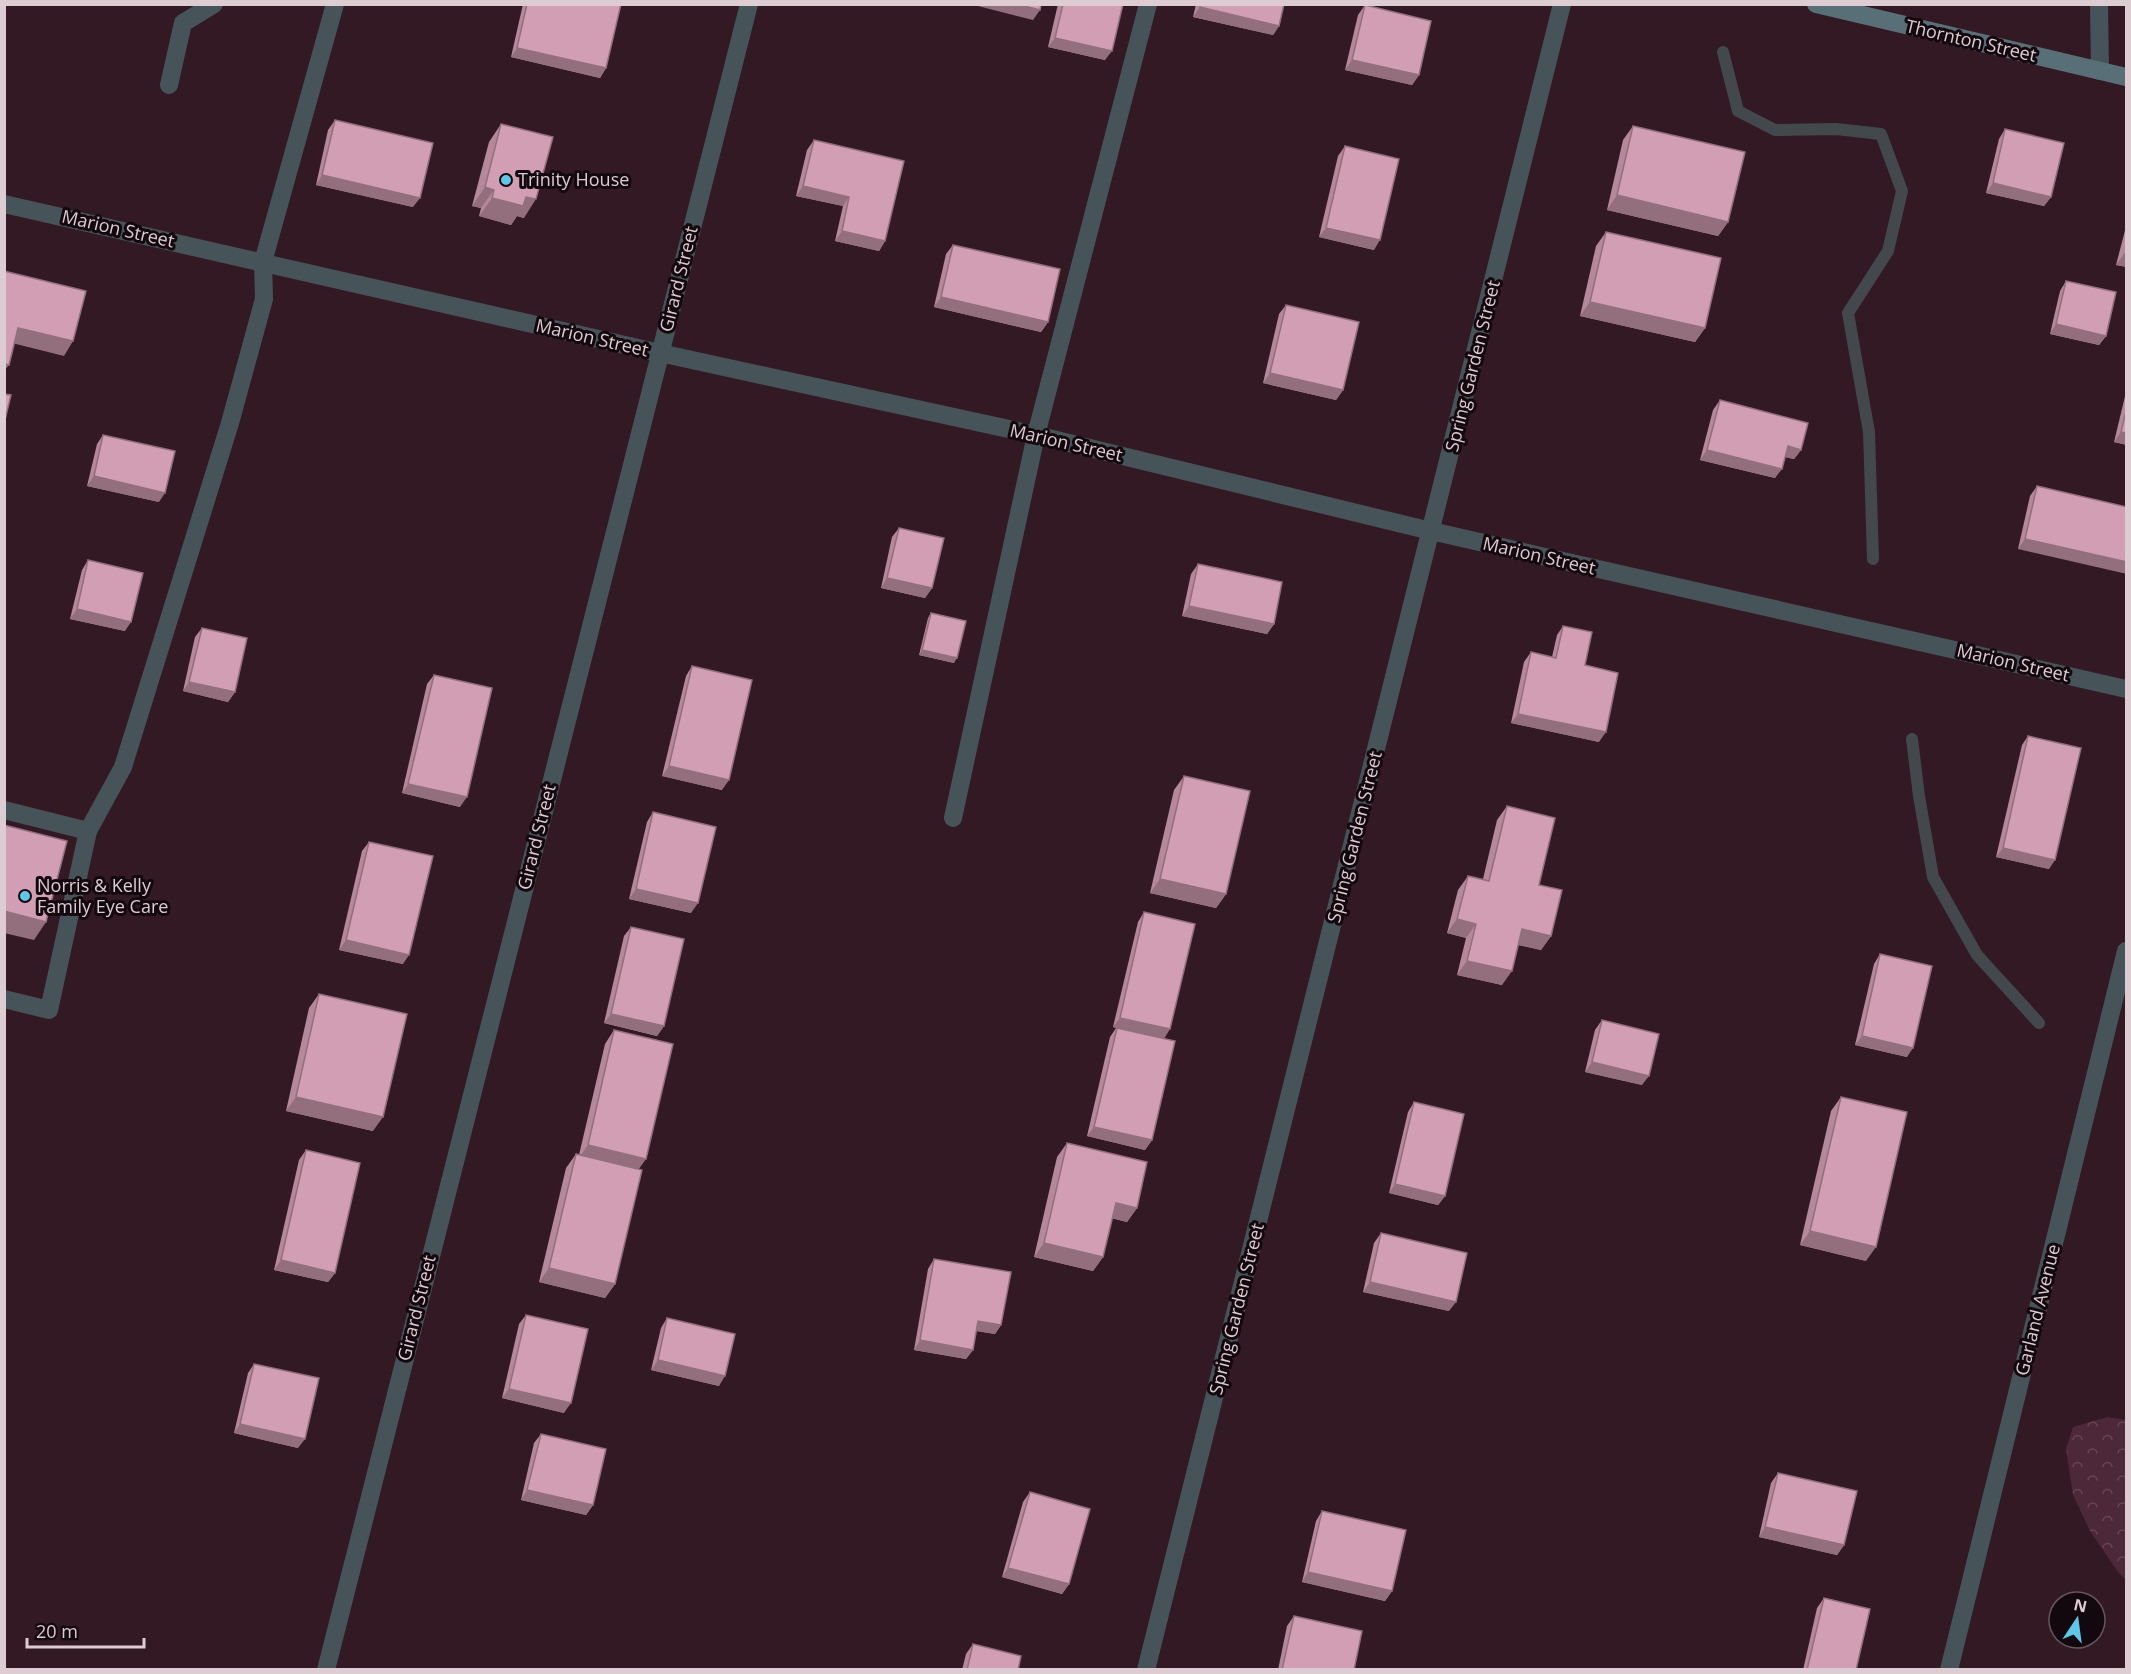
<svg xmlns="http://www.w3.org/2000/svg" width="2131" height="1674" viewBox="0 0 2131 1674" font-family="'Open Sans',sans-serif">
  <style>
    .forest { fill: url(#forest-crowns) }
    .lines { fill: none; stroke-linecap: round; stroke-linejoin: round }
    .stream { stroke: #43484d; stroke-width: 12 }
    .lane { stroke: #465459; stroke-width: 18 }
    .street { stroke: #465459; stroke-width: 18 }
    .secondary { stroke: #596f77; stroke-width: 18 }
    .wall { fill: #b5889a }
    .shaded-wall { fill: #936f7d }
    .building { fill: #d29eb3; stroke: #936f7d; stroke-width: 1.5 }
    .poi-dot { fill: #5cc7e8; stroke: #13080d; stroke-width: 2 }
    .labels { text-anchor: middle; stroke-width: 6; stroke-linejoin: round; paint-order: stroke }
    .street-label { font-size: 18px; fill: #deccd3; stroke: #13080d }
    .poi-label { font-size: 18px; fill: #deccd3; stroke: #13080d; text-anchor: start }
  </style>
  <defs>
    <pattern id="forest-crowns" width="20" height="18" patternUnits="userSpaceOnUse" patternTransform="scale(1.5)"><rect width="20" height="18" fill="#4c2838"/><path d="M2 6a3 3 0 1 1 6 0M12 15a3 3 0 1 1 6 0" fill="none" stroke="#654654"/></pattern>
  </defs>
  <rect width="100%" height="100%" fill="#321924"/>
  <polygon class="forest" points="2107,1417 2126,1420 2126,1580 2118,1572 2090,1531 2073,1495 2066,1449 2073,1427"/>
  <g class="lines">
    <g class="stream">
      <polyline points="1723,52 1738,111 1775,130 1836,129 1881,134 1902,191 1888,251 1848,313 1869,432 1873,559"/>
      <polyline points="1912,739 1919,796 1933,877 1977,955 2039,1023"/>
    </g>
    <g class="lane">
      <polyline points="2099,4 2100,71"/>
      <polyline points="169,85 183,23 214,4"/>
      <polyline points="4,810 88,831 49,1010 4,999"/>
      <polyline points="953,818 1036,435 1148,4"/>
      <polyline points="88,831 123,767 230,423 264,299 263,262 335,4"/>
    </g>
    <g class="street">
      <polyline points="4,204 660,353 1036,435 1431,531 2126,689"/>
      <polyline points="326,1670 749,4"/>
      <polyline points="1146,1670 1562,4"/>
      <polyline points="1949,1670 2126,951"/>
    </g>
    <polyline class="secondary" points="1816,4 2126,77"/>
  </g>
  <g class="wall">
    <polygon points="523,4 621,4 606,68 600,78 511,57"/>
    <polygon points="1058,4 1123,4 1105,60 1048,47"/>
    <polygon points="1196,4 1284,4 1279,26 1273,35 1193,17"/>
    <polygon points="1365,5 1419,75 1412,85 1345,70 1358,15"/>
    <polygon points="335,120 413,207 316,185 328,130"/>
    <polygon points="501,124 524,218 517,216 511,225 479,216 481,208 472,206 489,142"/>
    <polygon points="1633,126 1728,222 1718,236 1607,210 1623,140"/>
    <polygon points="2005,129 2051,197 2044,206 1986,193 1999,139"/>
    <polygon points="814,140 885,241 879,251 835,241 843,206 796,196 807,150"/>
    <polygon points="1345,146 1374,250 1319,237 1338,156"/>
    <polygon points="2127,223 2127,267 2116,265"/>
    <polygon points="1606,232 1705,328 1695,342 1580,316 1596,246"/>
    <polygon points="953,245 1048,322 1041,332 934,307 946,254"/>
    <polygon points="2066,281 2106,336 2099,345 2050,334 2060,291"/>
    <polygon points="1286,305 1343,390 1336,400 1263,383 1279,314"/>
    <polygon points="2127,388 2127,445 2114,442"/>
    <polygon points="1720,400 1801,450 1794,459 1785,457 1775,478 1700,460 1713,410"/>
    <polygon points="103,435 159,502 87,486 97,444"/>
    <polygon points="2037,486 2127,507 2018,549 2030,496"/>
    <polygon points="899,528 932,588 925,598 881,588 892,537"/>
    <polygon points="88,560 125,631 70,619 82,570"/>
    <polygon points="1198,564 1274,624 1267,634 1182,616 1191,574"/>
    <polygon points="931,613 954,663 919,655 928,618"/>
    <polygon points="1563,626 1585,665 1599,742 1511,723 1524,662 1531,652 1552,657 1557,635"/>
    <polygon points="202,628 235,692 228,702 183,691 195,637"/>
    <polygon points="692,666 722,790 662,776 686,676"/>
    <polygon points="434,675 460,807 402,793 427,684"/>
    <polygon points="2028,736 2049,869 1996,857 2022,745"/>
    <polygon points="1184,776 1226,894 1216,908 1150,893 1174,790"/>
    <polygon points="1507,806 1539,885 1551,936 1541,950 1518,945 1502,985 1457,975 1466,938 1447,933 1458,890 1468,876 1483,879 1497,820"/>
    <polygon points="653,812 691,913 629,899 647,822"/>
    <polygon points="369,842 403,964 339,950 362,851"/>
    <polygon points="1144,912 1164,1038 1152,1140 1145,1150 1087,1136 1110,1037 1116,1028 1113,1027 1138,922"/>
    <polygon points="631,927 664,1026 657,1036 604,1023 624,936"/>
    <polygon points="1880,954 1907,1057 1855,1045 1874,964"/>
    <polygon points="319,994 373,1131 286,1111 309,1008"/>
    <polygon points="1602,1020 1642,1085 1585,1072 1595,1030"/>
    <polygon points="614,1030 639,1169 615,1284 605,1298 539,1282 566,1168 576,1154 579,1155 605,1044"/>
    <polygon points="1841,1097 1866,1261 1800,1245 1831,1111"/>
    <polygon points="1414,1102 1445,1196 1438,1205 1389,1193 1408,1112"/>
    <polygon points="1067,1143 1137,1208 1127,1222 1112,1218 1103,1257 1093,1271 1034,1257 1057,1157"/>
    <polygon points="306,1150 335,1273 328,1282 274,1270 299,1160"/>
    <polygon points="1381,1233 1449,1311 1363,1292 1374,1243"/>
    <polygon points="934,1259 1001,1325 995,1334 976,1331 973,1350 966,1359 914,1350 928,1269"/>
    <polygon points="526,1315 564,1413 502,1398 519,1324"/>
    <polygon points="667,1318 719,1386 651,1370 661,1328"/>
    <polygon points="254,1364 298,1448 234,1433 248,1373"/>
    <polygon points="541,1434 593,1505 586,1515 521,1500 534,1443"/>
    <polygon points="1778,1473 1844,1545 1837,1555 1759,1537 1771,1483"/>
    <polygon points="1030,1492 1069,1584 1062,1594 1002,1577 1023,1502"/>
    <polygon points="1322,1511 1392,1591 1385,1601 1302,1582 1316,1521"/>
    <polygon points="1824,1598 1856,1670 1803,1670 1817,1608"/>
    <polygon points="1294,1616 1354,1670 1278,1670 1287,1626"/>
    <polygon points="973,1644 1018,1670 962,1670 966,1654"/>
  </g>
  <g class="shaded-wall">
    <polygon points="979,4 1017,4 1040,10 1033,20 978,6"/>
    <polygon points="1200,7 1279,26 1273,35 1193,17"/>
    <polygon points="1055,38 1112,51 1105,60 1048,47"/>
    <polygon points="517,48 606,68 600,78 511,57"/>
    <polygon points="1352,60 1419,75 1412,85 1345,70"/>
    <polygon points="322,175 420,198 413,207 316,185"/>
    <polygon points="1993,183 2051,197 2044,206 1986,193"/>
    <polygon points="803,186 849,197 843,206 796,196"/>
    <polygon points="485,187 494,190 481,208 472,206"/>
    <polygon points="1617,195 1728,222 1718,236 1607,210"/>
    <polygon points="526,197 536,199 524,218 517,216 511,225 479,216 492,198"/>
    <polygon points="1326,228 1380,240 1374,250 1319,237"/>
    <polygon points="842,231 885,241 879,251 835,241"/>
    <polygon points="2126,251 2127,267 2116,265"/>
    <polygon points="941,297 1048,322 1041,332 934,307"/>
    <polygon points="1590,302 1705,328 1695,342 1580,316"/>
    <polygon points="2056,324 2106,336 2099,345 2050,334"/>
    <polygon points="18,328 73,341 64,356 8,342"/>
    <polygon points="4,364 9,365 4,371"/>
    <polygon points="1270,373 1343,390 1336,400 1263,383"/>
    <polygon points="2121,432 2127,433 2127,445 2114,442"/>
    <polygon points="1788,446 1801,450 1794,459 1781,456"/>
    <polygon points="1707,450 1782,469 1775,478 1700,460"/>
    <polygon points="94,476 165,493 159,502 87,486"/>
    <polygon points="2025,539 2127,562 2127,574 2018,549"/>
    <polygon points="887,578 932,588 925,598 881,588"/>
    <polygon points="1189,606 1274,624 1267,634 1182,616"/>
    <polygon points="77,609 131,622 125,631 70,619"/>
    <polygon points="922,650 957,658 954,663 919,655"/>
    <polygon points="189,682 235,692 228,702 183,691"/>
    <polygon points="1518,714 1606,732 1599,742 1511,723"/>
    <polygon points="669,766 729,780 722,790 662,776"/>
    <polygon points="408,784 467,797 460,807 402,793"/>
    <polygon points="2003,848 2055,860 2049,869 1996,857"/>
    <polygon points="1160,879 1226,894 1216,908 1150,893"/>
    <polygon points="636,889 698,903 691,913 629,899"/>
    <polygon points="4,911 46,922 34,940 4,933"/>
    <polygon points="1457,919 1476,924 1466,938 1447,933"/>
    <polygon points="1522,929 1551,936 1541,950 1512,943"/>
    <polygon points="346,940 409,955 403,964 339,950"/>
    <polygon points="1467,961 1512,971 1502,985 1457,975"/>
    <polygon points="611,1014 664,1026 657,1036 604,1023"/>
    <polygon points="1120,1018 1170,1029 1164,1039 1113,1027"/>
    <polygon points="1862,1036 1913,1048 1907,1057 1855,1045"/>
    <polygon points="1592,1062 1649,1076 1642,1085 1585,1072"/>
    <polygon points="296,1097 383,1117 373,1131 286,1111"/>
    <polygon points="1094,1127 1152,1140 1145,1150 1087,1136"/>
    <polygon points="588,1145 646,1159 636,1173 578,1159"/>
    <polygon points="1395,1184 1445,1196 1438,1205 1389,1193"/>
    <polygon points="1116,1203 1137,1208 1127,1222 1106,1217"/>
    <polygon points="1810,1231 1876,1247 1866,1261 1800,1245"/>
    <polygon points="1044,1243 1103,1257 1093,1271 1034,1257"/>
    <polygon points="281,1260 335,1273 328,1282 274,1270"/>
    <polygon points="549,1268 615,1284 605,1298 539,1282"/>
    <polygon points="1370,1282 1456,1302 1449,1311 1363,1292"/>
    <polygon points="978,1321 1001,1325 995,1334 971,1330"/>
    <polygon points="920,1340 973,1350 966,1359 914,1350"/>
    <polygon points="658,1360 725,1376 719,1386 651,1370"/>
    <polygon points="509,1389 571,1403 564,1413 502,1398"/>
    <polygon points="240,1424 305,1439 298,1448 234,1433"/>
    <polygon points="527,1490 593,1505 586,1515 521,1500"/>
    <polygon points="1765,1527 1844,1545 1837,1555 1759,1537"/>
    <polygon points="1008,1568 1069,1584 1062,1594 1002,1577"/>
    <polygon points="1308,1572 1392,1591 1385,1601 1302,1582"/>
  </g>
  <g class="building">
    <polygon points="527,4 621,4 606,68 517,48"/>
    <polygon points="1017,4 1041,4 1040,10"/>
    <polygon points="1063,4 1123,4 1112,51 1055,38"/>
    <polygon points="1200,4 1284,4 1279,26 1200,7"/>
    <polygon points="1365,5 1431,21 1419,75 1352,60"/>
    <polygon points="335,120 433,143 420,198 322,175"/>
    <polygon points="501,124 553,137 536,199 526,197 523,206 492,198 494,190 485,187"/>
    <polygon points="1633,126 1745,152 1728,222 1617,195"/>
    <polygon points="2005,129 2064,143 2051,197 1993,183"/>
    <polygon points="814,140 904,161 885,241 842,231 849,197 803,186"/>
    <polygon points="1345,146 1399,159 1380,240 1326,228"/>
    <polygon points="1606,232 1721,258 1705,328 1590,302"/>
    <polygon points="953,245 1060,269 1048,322 941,297"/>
    <polygon points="4,271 86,291 73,341 18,328 9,365 4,364"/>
    <polygon points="2066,281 2116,292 2106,336 2056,324"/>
    <polygon points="1286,305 1359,322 1343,390 1270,373"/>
    <polygon points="4,394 11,395 4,424"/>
    <polygon points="1720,400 1808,423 1801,450 1788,446 1782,469 1707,450"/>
    <polygon points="2127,408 2127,433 2121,432"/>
    <polygon points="103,435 175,451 165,493 94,476"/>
    <polygon points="2037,486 2127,507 2127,562 2025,539"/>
    <polygon points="899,528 944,538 932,588 887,578"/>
    <polygon points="88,560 143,573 131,622 77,609"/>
    <polygon points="1198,564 1282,582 1274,624 1189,606"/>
    <polygon points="931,613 966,621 957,658 922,650"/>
    <polygon points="1563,626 1592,632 1585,665 1618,673 1606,732 1518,714 1531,652 1556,658"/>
    <polygon points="202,628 247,638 235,692 189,682"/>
    <polygon points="692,666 752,680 729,780 669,766"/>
    <polygon points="434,675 492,688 467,797 408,784"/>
    <polygon points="2028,736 2081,748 2055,860 2003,848"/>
    <polygon points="1184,776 1250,791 1226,894 1160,879"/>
    <polygon points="1507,806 1555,818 1539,885 1562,890 1551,936 1522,929 1512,971 1467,961 1476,924 1457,919 1468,876 1489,881"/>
    <polygon points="653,812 716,827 698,903 636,889"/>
    <polygon points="4,825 67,841 46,922 4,911"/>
    <polygon points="369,842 433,856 409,955 346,940"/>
    <polygon points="1144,912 1195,924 1170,1029 1120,1018"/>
    <polygon points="631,927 684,939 664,1026 611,1014"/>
    <polygon points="1880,954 1932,966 1913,1048 1862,1036"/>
    <polygon points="319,994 407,1014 383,1117 296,1097"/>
    <polygon points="1602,1020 1659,1034 1649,1076 1592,1062"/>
    <polygon points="1117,1028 1175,1041 1152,1140 1094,1127"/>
    <polygon points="614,1030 673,1044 646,1159 588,1145"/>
    <polygon points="1841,1097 1907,1112 1876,1247 1810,1231"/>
    <polygon points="1414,1102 1464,1114 1445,1196 1395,1184"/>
    <polygon points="1067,1143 1147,1162 1137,1208 1116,1203 1103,1257 1044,1243"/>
    <polygon points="306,1150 360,1163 335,1273 281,1260"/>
    <polygon points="576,1154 642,1170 615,1284 549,1268"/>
    <polygon points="1381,1233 1467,1253 1456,1302 1370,1282"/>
    <polygon points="934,1259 1011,1272 1001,1325 978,1321 973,1350 920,1340"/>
    <polygon points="526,1315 588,1329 571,1403 509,1389"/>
    <polygon points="667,1318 735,1334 725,1376 658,1360"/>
    <polygon points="254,1364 319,1378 305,1439 240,1424"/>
    <polygon points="541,1434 606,1449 593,1505 527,1490"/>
    <polygon points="1778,1473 1857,1491 1844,1545 1765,1527"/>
    <polygon points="1030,1492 1090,1509 1069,1584 1008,1568"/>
    <polygon points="1322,1511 1406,1530 1392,1591 1308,1572"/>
    <polygon points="1824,1598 1870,1609 1856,1670 1807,1670"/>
    <polygon points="1294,1616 1362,1631 1354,1670 1282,1670"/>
    <polygon points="973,1644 1021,1656 1018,1670 967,1670"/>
  </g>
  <g class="poi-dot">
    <circle cx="506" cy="180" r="6"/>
    <circle cx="25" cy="896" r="6"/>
  </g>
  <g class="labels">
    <g class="street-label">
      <text transform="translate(1971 41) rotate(13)" y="6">Thornton Street</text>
      <text transform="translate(118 229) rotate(13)" y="6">Marion Street</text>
      <text transform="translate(679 279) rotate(-76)" y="6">Girard Street</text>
      <text transform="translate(592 338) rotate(13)" y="6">Marion Street</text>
      <text transform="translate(1473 366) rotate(-76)" y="6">Spring Garden Street</text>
      <text transform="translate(1066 443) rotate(13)" y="6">Marion Street</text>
      <text transform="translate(1539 556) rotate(13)" y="6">Marion Street</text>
      <text transform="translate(2013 663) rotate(13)" y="6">Marion Street</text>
      <text transform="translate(537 837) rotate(-76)" y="6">Girard Street</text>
      <text transform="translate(1355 837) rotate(-76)" y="6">Spring Garden Street</text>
      <text transform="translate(417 1308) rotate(-76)" y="6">Girard Street</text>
      <text transform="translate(1237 1309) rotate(-76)" y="6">Spring Garden Street</text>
      <text transform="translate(2038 1310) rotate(-76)" y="6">Garland Avenue</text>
    </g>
    <g class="poi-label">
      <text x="518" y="186">Trinity House</text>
      <text x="37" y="892">Norris &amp; Kelly<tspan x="37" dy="21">Family Eye Care</tspan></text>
    </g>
  </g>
  <rect width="2131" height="1674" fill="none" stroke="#deccd3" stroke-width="12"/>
  <g transform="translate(2077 1620) rotate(13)"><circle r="28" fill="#13080d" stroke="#64565c" stroke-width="1.5"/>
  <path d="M0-4.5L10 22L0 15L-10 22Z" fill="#5cc7e8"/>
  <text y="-9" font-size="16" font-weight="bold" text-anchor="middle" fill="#deccd3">N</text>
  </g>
  <path d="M27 1638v9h117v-9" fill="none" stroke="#deccd3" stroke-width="3"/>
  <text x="36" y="1638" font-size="18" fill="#deccd3" stroke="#13080d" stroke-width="4.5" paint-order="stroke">20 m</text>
</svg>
